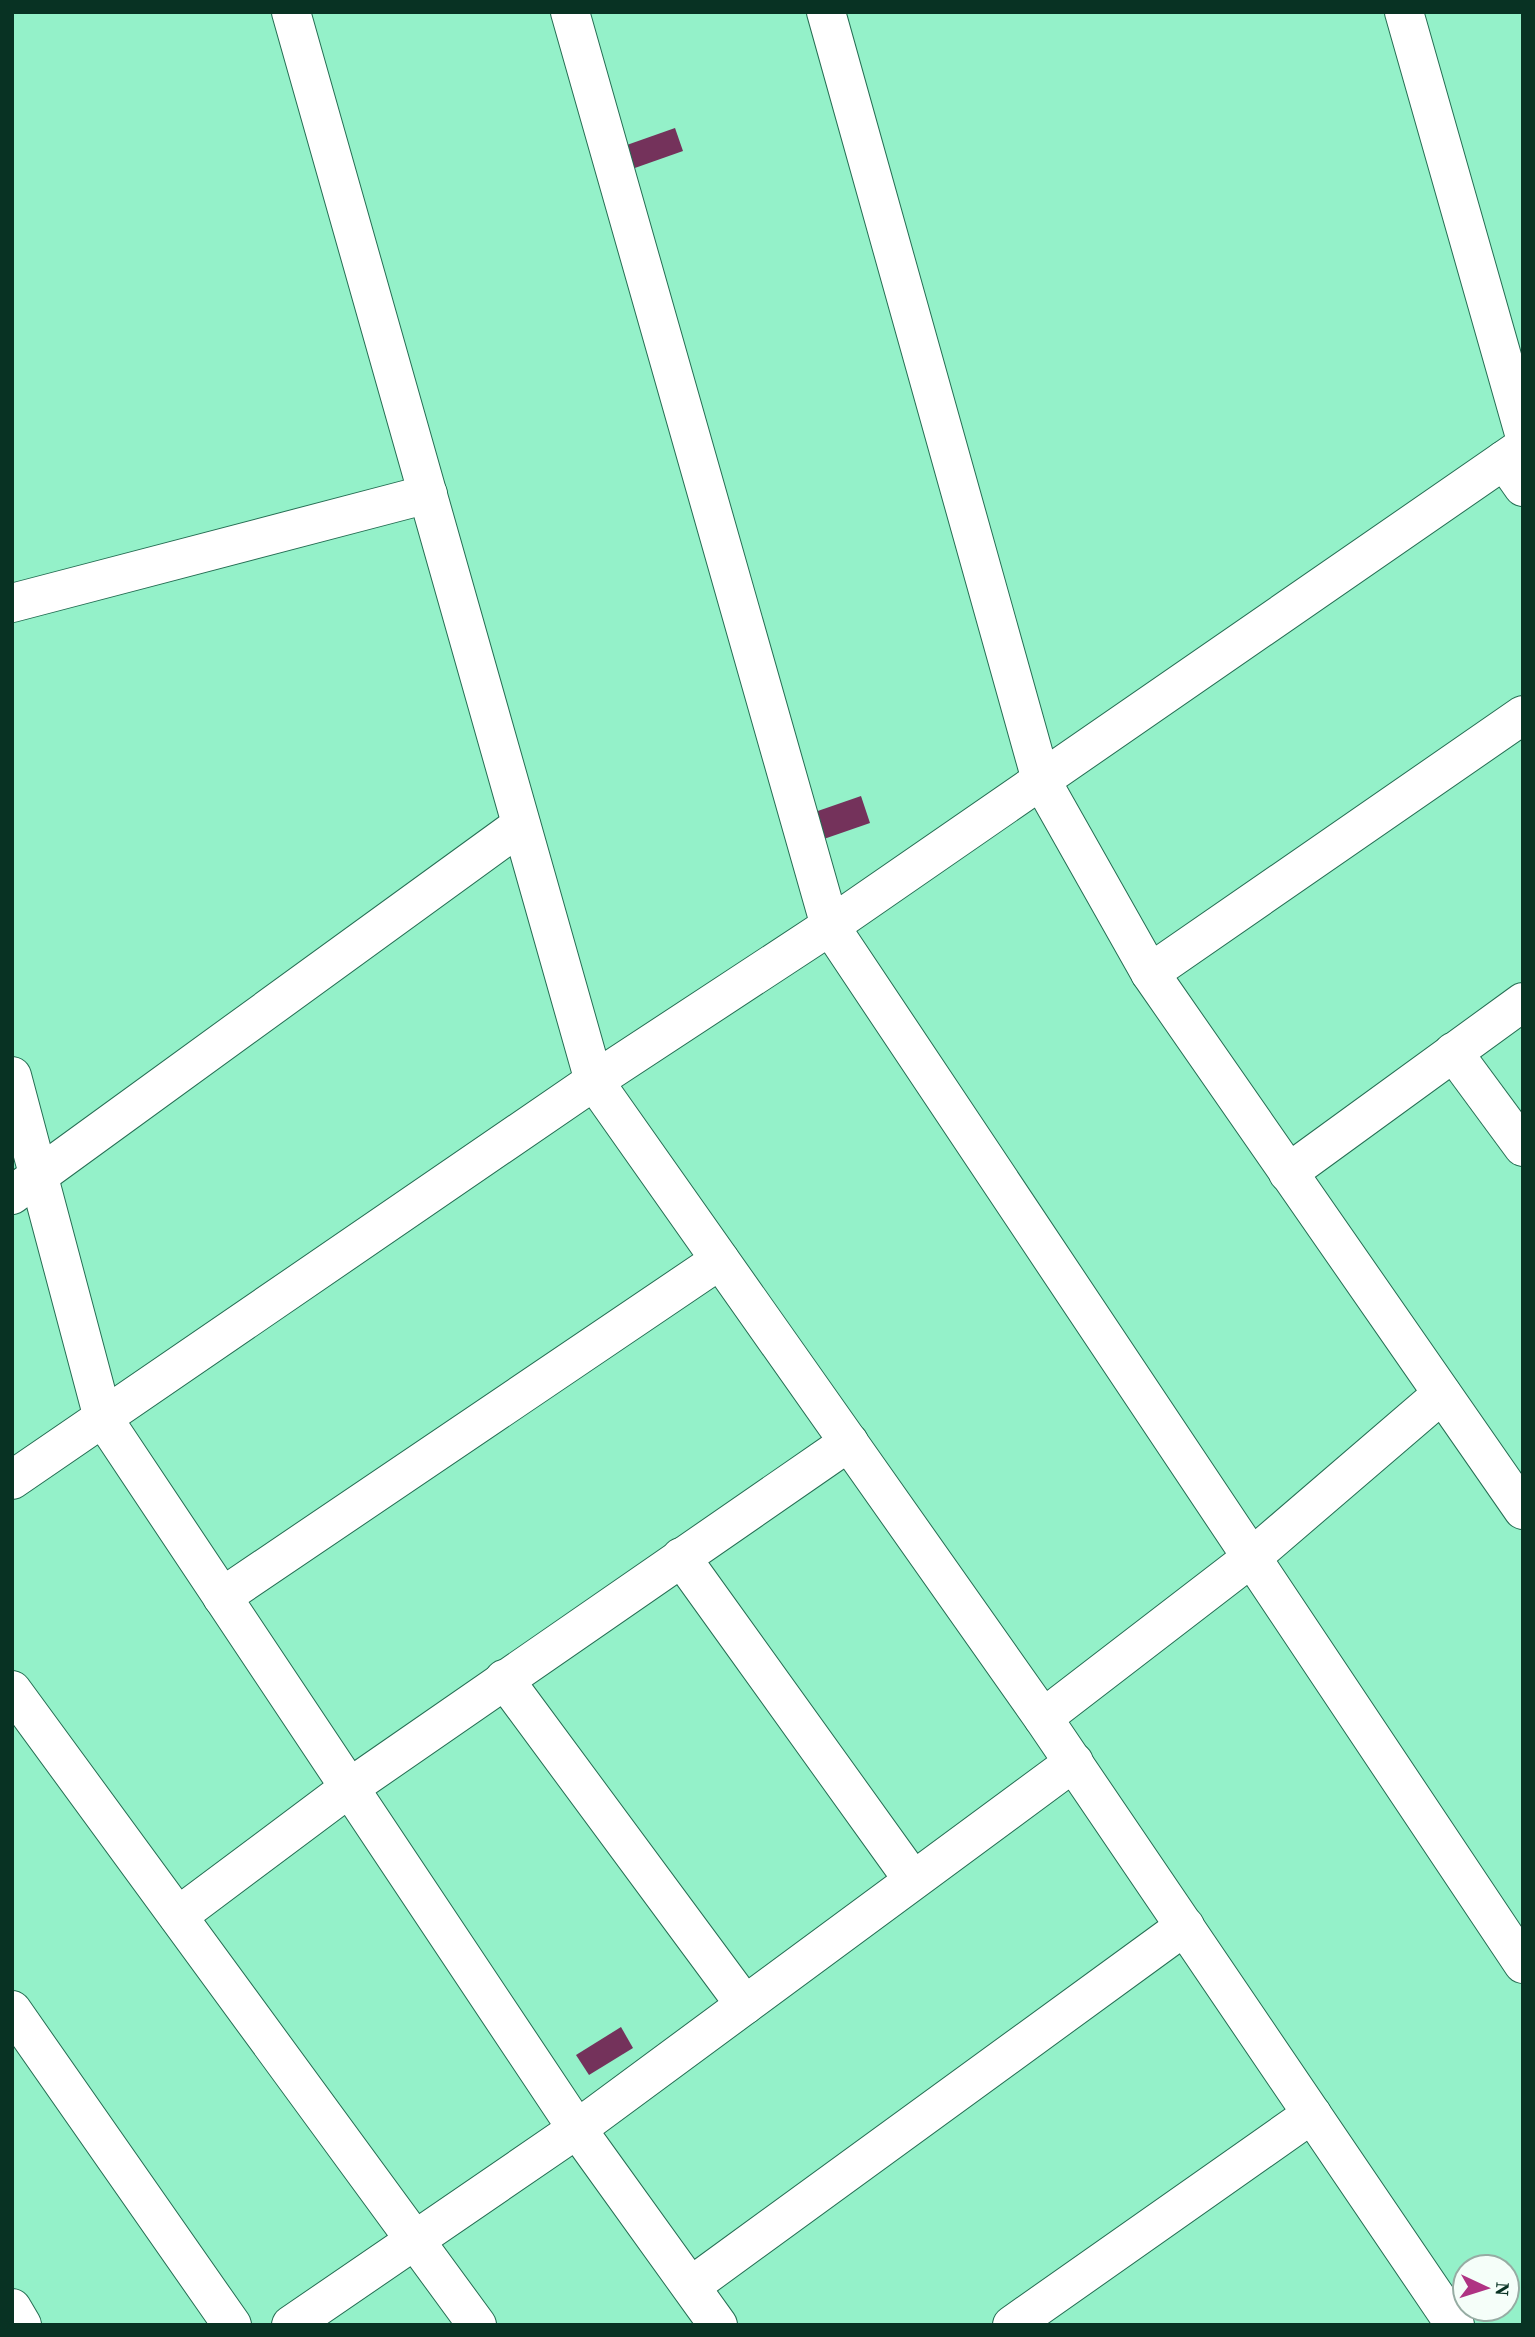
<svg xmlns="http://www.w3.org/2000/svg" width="1535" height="2337" viewBox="0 0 1535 2337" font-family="'Source Serif 4',serif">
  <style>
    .building { fill: #74325b }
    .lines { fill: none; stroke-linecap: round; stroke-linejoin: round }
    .street-casing { stroke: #256e53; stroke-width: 40 }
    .street { stroke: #fff; stroke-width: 38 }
  </style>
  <rect width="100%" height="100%" fill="#94f1c9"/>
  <g class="building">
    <polygon points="675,128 683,151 632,169 624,146"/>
    <polygon points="861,796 870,823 821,840 812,813"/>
    <polygon points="621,2027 633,2048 589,2075 576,2055"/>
  </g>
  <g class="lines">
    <g class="street-casing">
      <g id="street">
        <polyline points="291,12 594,1081 1043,1718 1455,2325"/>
        <polyline points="570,12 830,926 1523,1964"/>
        <polyline points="826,12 1041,780 1150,973 1523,1510"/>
        <polyline points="1404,12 1523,430"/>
        <polyline points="1504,460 1523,487"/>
        <polyline points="12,603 428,494"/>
        <polyline points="1150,973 1523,715"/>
        <polyline points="1453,1052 1523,1147"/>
        <polyline points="12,1076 103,1418 577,2129 718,2325"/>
        <polyline points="1288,1173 1523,1002"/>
        <polyline points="12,1195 521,825"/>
        <polyline points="12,1480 594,1081 830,926 1523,447"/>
        <polyline points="681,1557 913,1880"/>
        <polyline points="222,1597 720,1260"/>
        <polyline points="504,1679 745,2005"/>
        <polyline points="12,1690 477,2325"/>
        <polyline points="1043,1718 1251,1558 1442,1394"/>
        <polyline points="178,1916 349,1788 849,1442"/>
        <polyline points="12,2010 232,2325"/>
        <polyline points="691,2286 1185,1926"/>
        <polyline points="12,2308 22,2325"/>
        <polyline points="291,2325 577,2129 1074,1762"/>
        <polyline points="1012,2325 1312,2114"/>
      </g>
    </g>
    <use href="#street" class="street"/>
  </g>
  <rect width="1535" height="2337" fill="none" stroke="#083223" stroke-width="28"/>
  <g transform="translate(1486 2288) rotate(94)"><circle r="33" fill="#f5fef9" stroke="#96aca3" stroke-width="2"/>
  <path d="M0-5L12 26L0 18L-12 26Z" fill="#af3383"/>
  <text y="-10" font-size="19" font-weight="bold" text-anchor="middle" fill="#083223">N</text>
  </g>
</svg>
